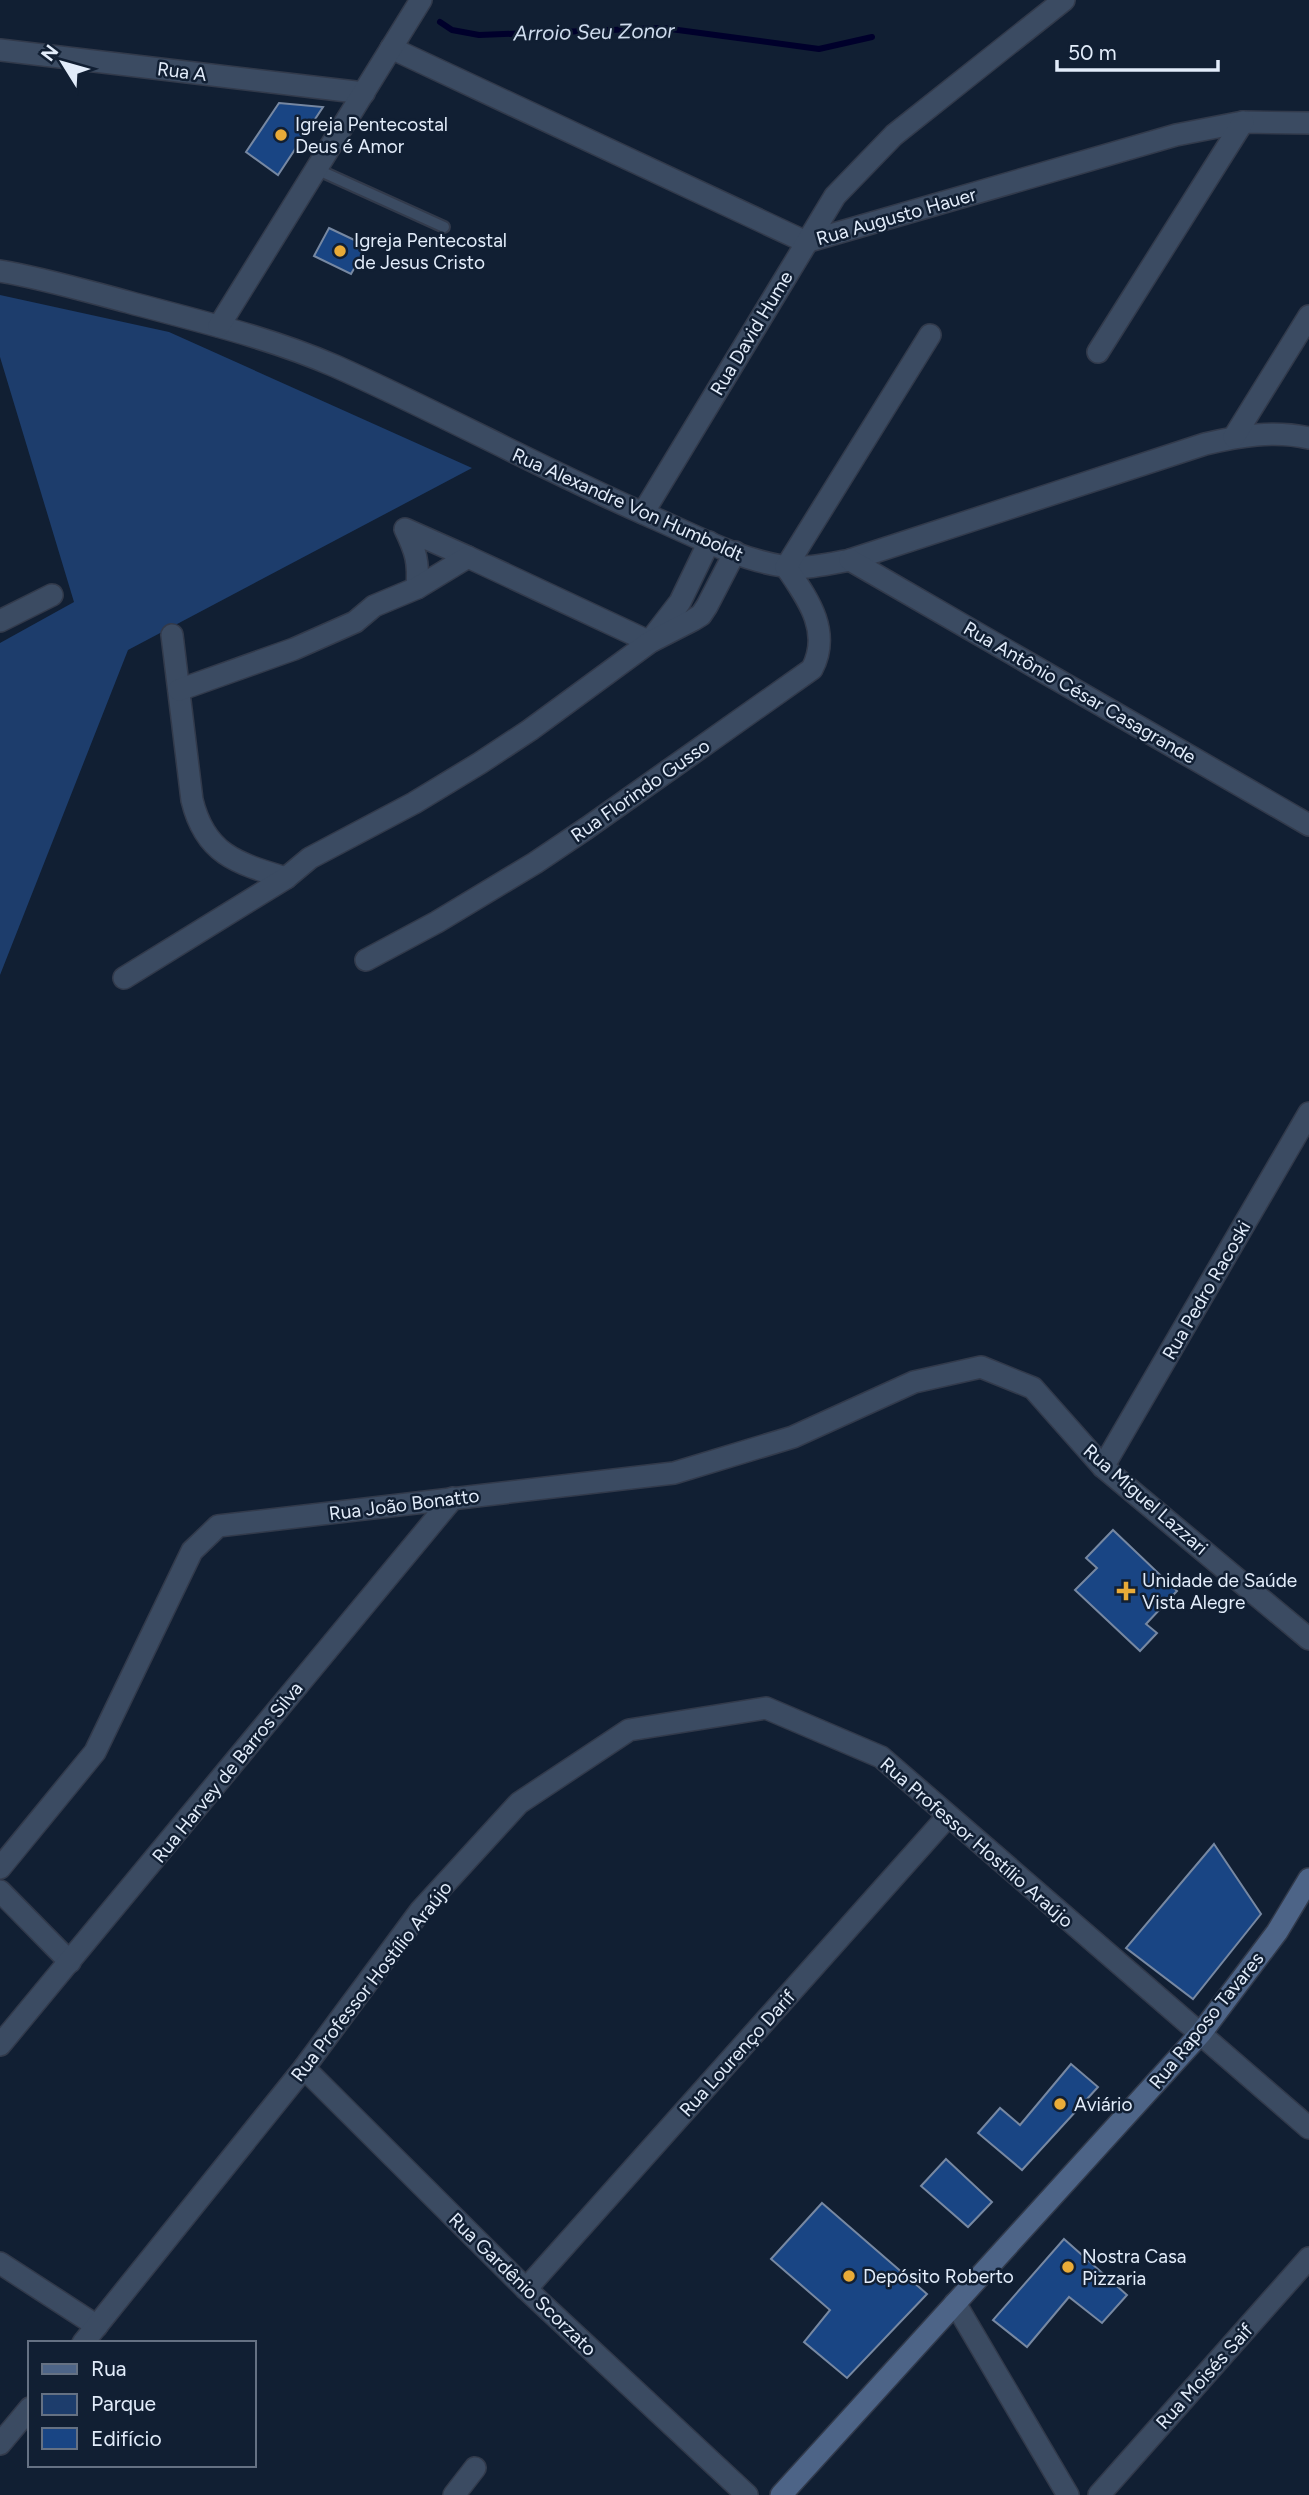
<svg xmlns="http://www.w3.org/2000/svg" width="1309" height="2495" viewBox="0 0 1309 2495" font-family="Figtree,sans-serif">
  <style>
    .green { fill: #1d3d6c }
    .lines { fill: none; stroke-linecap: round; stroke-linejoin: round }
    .stream { stroke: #00002b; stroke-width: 6 }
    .building { fill: #194584; stroke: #7788a2; stroke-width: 2 }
    .service-casing { stroke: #323a4b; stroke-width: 14 }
    .minor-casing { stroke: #323a4b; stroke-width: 24 }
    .secondary-casing { stroke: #323a4b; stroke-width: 24 }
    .service { stroke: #3b4b62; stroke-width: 10 }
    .minor { stroke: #3b4b62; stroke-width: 21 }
    .secondary { stroke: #4d6487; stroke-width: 21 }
    .poi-dot { fill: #e9ab38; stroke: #111f33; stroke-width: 2.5 }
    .labels { text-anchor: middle; stroke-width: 5; stroke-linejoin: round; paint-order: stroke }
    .street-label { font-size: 19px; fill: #e2ecfa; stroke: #111f33 }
    .poi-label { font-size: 19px; fill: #e2ecfa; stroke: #111f33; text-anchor: start }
    .water-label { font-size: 21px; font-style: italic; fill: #cedbed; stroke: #111f33 }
  </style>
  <rect width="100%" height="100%" fill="#111f33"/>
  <polygon class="green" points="0,295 169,332 472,468 128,650 0,975 0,643 74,602 0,357"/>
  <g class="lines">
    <polyline class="stream" points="440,22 452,30 479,35 663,28 819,49 872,37"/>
  </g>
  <g class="building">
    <polygon points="279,103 323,107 278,175 246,152"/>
    <polygon points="329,228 367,246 351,274 314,256"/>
    <polygon points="1113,1530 1177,1591 1146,1624 1157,1633 1140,1651 1075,1590 1097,1568 1086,1558"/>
    <polygon points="1214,1844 1261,1914 1193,1999 1126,1948"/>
    <polygon points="1071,2064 1098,2087 1022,2170 978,2133 1000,2108 1020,2125"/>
    <polygon points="946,2159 992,2202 968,2227 921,2186"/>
    <polygon points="822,2203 927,2294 847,2378 804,2342 830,2310 771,2259"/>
    <polygon points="1064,2239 1127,2295 1102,2323 1069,2297 1027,2347 993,2320"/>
  </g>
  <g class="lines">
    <g class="service-casing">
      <polyline id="service" points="316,169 444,227"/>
    </g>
    <g class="minor-casing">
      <g id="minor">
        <polyline points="391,48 806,242 1176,135 1243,122 1309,123"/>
        <polyline points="0,50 364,93"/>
        <path d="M0,271C43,278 86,291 128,302C198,321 268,337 335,366C443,414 546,471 654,518C695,536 738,559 782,566C805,570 829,564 850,560L1205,444C1239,436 1274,430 1309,438"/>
        <polyline points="219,326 421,0"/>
        <polyline points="1098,352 1243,122"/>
        <polyline points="1234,437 1309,316"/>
        <polyline points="643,513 835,196 894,135 1064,0"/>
        <polyline points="850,560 1309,825"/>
        <path d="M417,588C419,562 416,552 405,529L468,557"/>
        <polyline points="0,621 52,595"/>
        <path d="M172,635L192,800C205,854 236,863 286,878"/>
        <polyline points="653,637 680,602 709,542"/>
        <polyline points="179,690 294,649 355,622 374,606 417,588 468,557 650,642"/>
        <path d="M366,960L437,922L535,863L587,828L812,669C832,631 807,598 786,567L930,335"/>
        <polyline points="124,978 286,878 310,858 414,803 480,763 530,730 650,642 693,620 701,615 707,606 735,552"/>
        <polyline points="1103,1467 1309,1113"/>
        <polyline points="0,1868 95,1752 192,1551 218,1526 674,1473 793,1437 914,1382 981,1367 1033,1388 1103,1467 1309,1639"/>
        <polyline points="0,1891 70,1962"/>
        <polyline points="0,2045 453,1498"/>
        <polyline points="304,2068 526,2289 747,2495"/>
        <polyline points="0,2263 97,2326"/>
        <polyline points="526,2289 948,1816"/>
        <polyline points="955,2303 1068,2495"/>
        <polyline points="83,2343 304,2068 421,1910 519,1803 629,1730 766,1708 881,1757 1309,2128"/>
        <polyline points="0,2444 30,2408"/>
        <polyline points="454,2495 475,2468"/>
        <polyline points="1099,2495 1309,2258"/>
      </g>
    </g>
    <g class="secondary-casing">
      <polyline id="secondary" points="781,2495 1201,2033 1277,1932 1309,1879"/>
    </g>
    <use href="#service" class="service"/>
    <use href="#minor" class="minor"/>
    <use href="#secondary" class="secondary"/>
  </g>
  <g class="poi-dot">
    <circle cx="281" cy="135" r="7"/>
    <circle cx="340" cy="251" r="7"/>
    <path d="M1122.5 1580.5h7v7h7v7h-7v7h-7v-7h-7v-7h7z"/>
    <circle cx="1060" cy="2104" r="7"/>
    <circle cx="1068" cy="2267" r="7"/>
    <circle cx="849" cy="2276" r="7"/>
  </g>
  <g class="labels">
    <g class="street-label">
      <text transform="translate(182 71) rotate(7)" y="7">Rua A</text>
      <text transform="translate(896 216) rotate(-16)" y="7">Rua Augusto Hauer</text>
      <text transform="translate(751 333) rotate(-59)" y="7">Rua David Hume</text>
      <text transform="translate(628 504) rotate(24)" y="7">Rua Alexandre Von Humboldt</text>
      <text transform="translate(1080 692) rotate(30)" y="7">Rua Antônio César Casagrande</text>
      <text transform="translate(640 790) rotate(-35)" y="7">Rua Florindo Gusso</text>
      <text transform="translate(1206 1290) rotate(-60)" y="7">Rua Pedro Racoski</text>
      <text transform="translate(1146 1499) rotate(41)" y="7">Rua Miguel Lazzari</text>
      <text transform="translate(404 1504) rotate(-7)" y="7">Rua João Bonatto</text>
      <text transform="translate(227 1772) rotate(-51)" y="7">Rua Harvey de Barros Silva</text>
      <text transform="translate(977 1842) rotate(41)" y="7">Rua Professor Hostílio Araújo</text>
      <text transform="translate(371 1981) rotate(-52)" y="7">Rua Professor Hostílio Araújo</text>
      <text transform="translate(1206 2020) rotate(-51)" y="7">Rua Raposo Tavares</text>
      <text transform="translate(737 2053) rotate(-48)" y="7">Rua Lourenço Darif</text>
      <text transform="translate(523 2284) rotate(44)" y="7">Rua Gardênio Scorzato</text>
      <text transform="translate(1204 2376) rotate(-48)" y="7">Rua Moisés Saif</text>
    </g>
    <g class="poi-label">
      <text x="295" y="131">Igreja Pentecostal<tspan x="295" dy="22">Deus é Amor</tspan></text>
      <text x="354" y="247">Igreja Pentecostal<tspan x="354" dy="22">de Jesus Cristo</tspan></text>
      <text x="1142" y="1587">Unidade de Saúde<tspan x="1142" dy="22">Vista Alegre</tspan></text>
      <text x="1074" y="2111">Aviário</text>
      <text x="1082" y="2263">Nostra Casa<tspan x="1082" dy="22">Pizzaria</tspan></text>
      <text x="863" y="2283">Depósito Roberto</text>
    </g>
    <g class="water-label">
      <text transform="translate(594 32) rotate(-1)" y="7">Arroio Seu Zonor</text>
    </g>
  </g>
  <rect x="28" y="2341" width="228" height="126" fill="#111f33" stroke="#657183" stroke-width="2"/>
  <rect x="42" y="2364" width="35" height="10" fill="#4d6487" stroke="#657183" stroke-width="2"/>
  <text x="91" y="2376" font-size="21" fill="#e2ecfa">Rua</text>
  <rect x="42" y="2394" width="35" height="21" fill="#1d3d6c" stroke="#657183" stroke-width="2"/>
  <text x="91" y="2411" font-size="21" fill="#e2ecfa">Parque</text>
  <rect x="42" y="2428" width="35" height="21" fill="#194584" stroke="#657183" stroke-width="2"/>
  <text x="91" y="2446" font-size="21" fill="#e2ecfa">Edifício</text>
  <g transform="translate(63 63) rotate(307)" stroke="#111f33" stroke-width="5" paint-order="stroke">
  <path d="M0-5L12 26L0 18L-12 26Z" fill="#e2ecfa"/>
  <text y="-10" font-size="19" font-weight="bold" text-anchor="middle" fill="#e2ecfa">N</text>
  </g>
  <path d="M1057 60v10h161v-10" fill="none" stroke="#e2ecfa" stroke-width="3.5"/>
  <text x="1068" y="60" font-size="21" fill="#e2ecfa" stroke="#111f33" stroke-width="5" paint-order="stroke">50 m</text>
</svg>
